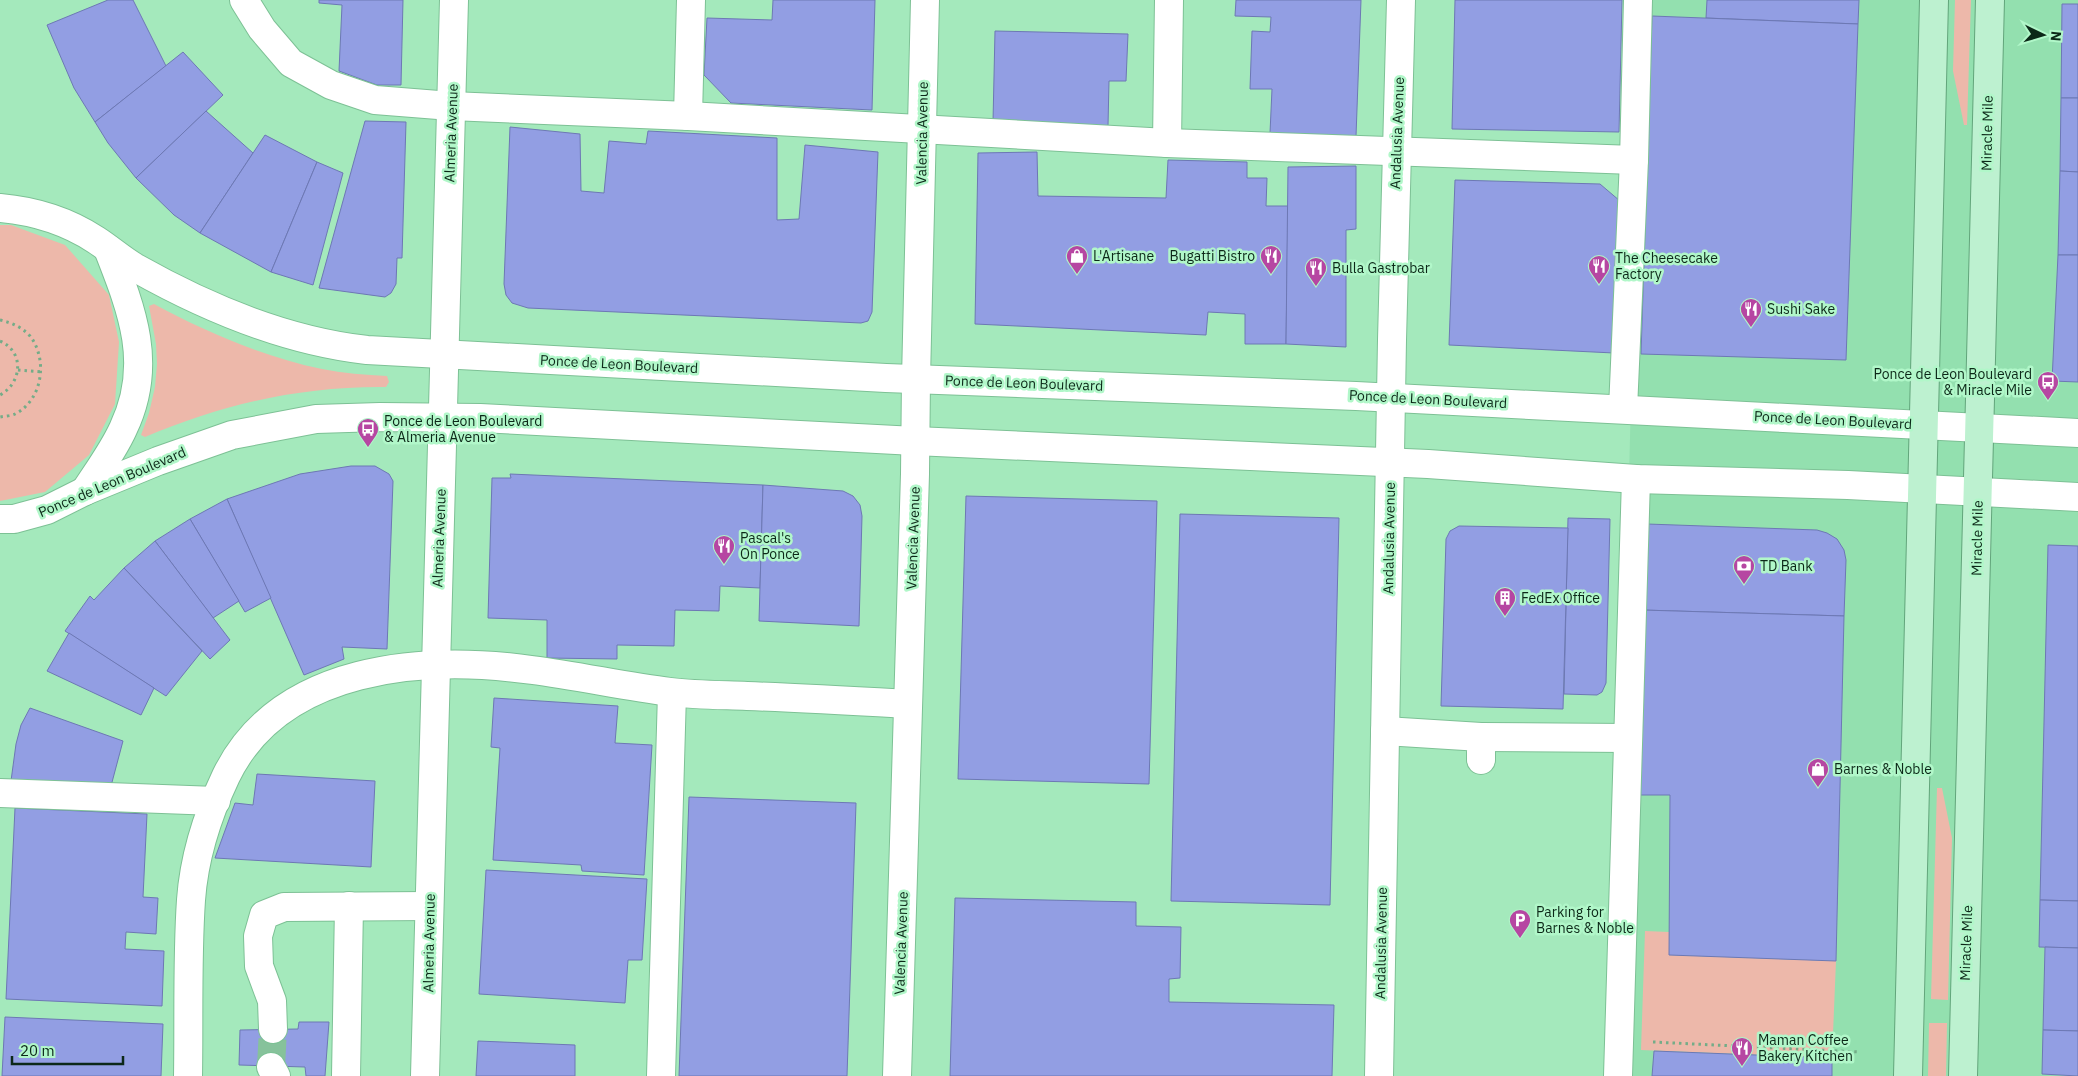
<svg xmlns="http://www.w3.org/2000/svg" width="2078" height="1076" viewBox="0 0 2078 1076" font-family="'IBM Plex Sans',sans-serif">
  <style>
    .built { fill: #93e0af }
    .green { fill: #edb8aa }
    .building { fill: #929ee3; stroke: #6d78b4 }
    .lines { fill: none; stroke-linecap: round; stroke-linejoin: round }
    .minor-tunnel { stroke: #86c29b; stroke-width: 28; stroke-dasharray: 28 14; stroke-linecap: butt }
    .minor-casing { stroke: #7dc195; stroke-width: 30 }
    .major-casing { stroke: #62a57b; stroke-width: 30 }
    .path { stroke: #74ac88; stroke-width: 3; stroke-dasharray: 2.5 4; stroke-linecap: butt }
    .minor { stroke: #fff; stroke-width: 28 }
    .major { stroke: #bdf1d0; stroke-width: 28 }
    .labels { text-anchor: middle; stroke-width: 5; stroke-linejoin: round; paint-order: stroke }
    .street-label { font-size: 14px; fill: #0c2818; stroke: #b1f7c9 }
    .poi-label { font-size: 14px; fill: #0c2818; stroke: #b1f7c9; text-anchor: start }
  </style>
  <rect width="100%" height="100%" fill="#a4e9bc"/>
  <polygon class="built" points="1641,0 2078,0 2078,1076 1614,1076"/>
  <g class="green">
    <polygon points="1955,0 1971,0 1967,125 1964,125 1953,71"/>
    <polygon points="0,225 11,225 65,245 109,295 119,342 115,404 89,455 45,492 0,501"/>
    <path d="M154,304C206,332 264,357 322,369C343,373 365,375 387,376L389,382L386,387C301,386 223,404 145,437L141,435L149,413L155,387L157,364L156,344L149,306Z"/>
    <polygon points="1937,788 1942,788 1952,838 1948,1000 1931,999"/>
    <polygon points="1645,931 1669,932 1669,955 1836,961 1832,1058 1641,1050"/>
    <polygon points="1929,1023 1947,1023 1946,1076 1928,1076"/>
  </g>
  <g class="building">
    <polygon points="108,0 133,0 166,66 95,122 74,88 47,25"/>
    <polygon points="319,0 403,0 401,85 377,85 339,71 342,5 319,3"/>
    <polygon points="773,0 875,0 872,110 731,103 704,75 707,18 772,20"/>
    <polygon points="1236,0 1361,0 1356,136 1270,133 1272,89 1250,89 1252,31 1270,32 1271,17 1235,16"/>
    <polygon points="1455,0 1622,0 1619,132 1452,129"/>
    <polygon points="1707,0 1859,0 1858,24 1706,18"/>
    <polygon points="2062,4 2078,4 2078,98 2061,98"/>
    <polygon points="1652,16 1858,24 1846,360 1641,354"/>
    <polygon points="995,31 1128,34 1126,81 1109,81 1108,126 993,122"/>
    <polygon points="183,52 223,95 136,178 108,143 95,122"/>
    <polygon points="2061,98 2078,98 2078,172 2060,171"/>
    <polygon points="206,111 253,153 200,233 174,215 136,178"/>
    <polygon points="365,121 406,122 402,258 397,258 396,284 391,293 385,297 319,288"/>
    <polygon points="510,127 580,134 581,191 604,193 609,141 646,144 648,131 777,138 777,220 799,219 805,145 878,152 872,312 868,321 861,323 528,308 512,303 506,295 504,284"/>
    <polygon points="265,135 317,162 271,272 200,233"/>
    <polygon points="1037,152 1038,196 1166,198 1168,160 1247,162 1247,178 1267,178 1266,206 1288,206 1286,344 1245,344 1245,314 1208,312 1206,335 975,324 978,153"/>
    <polygon points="317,162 343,173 313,285 271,272"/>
    <polygon points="1356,166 1356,229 1346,230 1346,347 1286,344 1288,167"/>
    <polygon points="2060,171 2078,172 2078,255 2058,255"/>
    <polygon points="1455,180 1600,184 1620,201 1614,353 1449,345"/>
    <polygon points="2058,255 2078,255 2078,382 2052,381"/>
    <polygon points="351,466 375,466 389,474 393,481 387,649 342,647 344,659 304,675 227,499 300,474"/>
    <polygon points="510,474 763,485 760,588 720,586 719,611 675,610 674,646 617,645 617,659 547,658 547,620 488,618 492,478 511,478"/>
    <polygon points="763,485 843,491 853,496 860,505 862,516 859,626 759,621"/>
    <polygon points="966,496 1157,501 1149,784 958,779"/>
    <polygon points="227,499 271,598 245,612 190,519"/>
    <polygon points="1180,514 1339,518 1330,905 1171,901"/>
    <polygon points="1568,518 1610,519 1606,683 1602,692 1597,695 1564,694"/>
    <polygon points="190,519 239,601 213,618 155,541"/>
    <polygon points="1647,524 1817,530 1827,533 1837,539 1844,550 1846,560 1844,616 1642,610"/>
    <polygon points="1459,526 1568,528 1563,709 1441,706 1446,539 1450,531"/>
    <polygon points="155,541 230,640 210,659 124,568"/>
    <polygon points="2048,545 2078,546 2078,901 2040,900"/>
    <polygon points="124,568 202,651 166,696 65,631 90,596 94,600"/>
    <polygon points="1642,610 1844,616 1836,961 1669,955 1670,795 1637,795"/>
    <polygon points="69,633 154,688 141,715 47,671"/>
    <polygon points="494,698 618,706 615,743 652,745 644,875 582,871 581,865 493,860 500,748 491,747"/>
    <polygon points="30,708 123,741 111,786 11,781 16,744 21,725"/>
    <polygon points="257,774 375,781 371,867 215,858 235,803 253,805"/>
    <polygon points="689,797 856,803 847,1076 679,1076"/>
    <polygon points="15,808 147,814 143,897 158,898 156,934 126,932 125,949 164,951 162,1006 6,999"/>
    <polygon points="486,870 647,879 642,960 628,960 625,1003 479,994"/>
    <polygon points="955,898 1136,902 1136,926 1181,927 1180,978 1169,979 1169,1002 1334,1005 1332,1076 950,1076"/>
    <polygon points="2040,900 2078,901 2078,948 2039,947"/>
    <polygon points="2045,947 2078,948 2078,1031 2043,1030"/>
    <polygon points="5,1017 163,1024 161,1076 2,1076"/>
    <polygon points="299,1022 329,1022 325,1076 306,1076 305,1067 239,1065 240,1030 298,1029"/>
    <polygon points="2043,1030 2078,1031 2078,1076 2042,1074"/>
    <polygon points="478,1041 575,1045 575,1076 476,1076"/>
    <polygon points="1654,1051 1832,1058 1832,1076 1652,1076"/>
  </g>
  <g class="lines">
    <polyline class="minor-tunnel" points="271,1067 273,1029"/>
    <g class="minor-casing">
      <g id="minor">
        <polyline points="244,0 262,29 291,63 331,85 375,100 451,106 688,116 1167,143 1634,160"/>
        <polyline points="688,116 691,0"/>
        <polyline points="1167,143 1169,0"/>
        <path d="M0,208C34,211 67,221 96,240C110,249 122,260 136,268C207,308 286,341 367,350L886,378L1356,396L2078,433"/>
        <polyline points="1623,409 1634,160 1638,0"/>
        <path d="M85,491C98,471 113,451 123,429C154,365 132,310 108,249"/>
        <polyline points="0,519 14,519 47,510 85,491 158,461 232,435 316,419 380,417 480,418 915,441 1428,464 1636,479 1848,485 2078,497"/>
        <polyline points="1385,731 1481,737 1481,760"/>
        <polyline points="1481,737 1628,738"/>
        <polyline points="0,793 216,801"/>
        <polyline points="273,1029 272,1001 259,966 258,936 264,915 284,907 429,906"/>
        <polyline points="271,1067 276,1076"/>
        <path d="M188,1076C189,1018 187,958 191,900C194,858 208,814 226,776C280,665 424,655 532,670C578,676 624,686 670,692C695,695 722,695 747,696C801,698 854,701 908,704"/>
        <polyline points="346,1076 349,906"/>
        <polyline points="425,1076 454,0"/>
        <polyline points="661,1076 672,693"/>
        <polyline points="897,1076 915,474 916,379 925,0"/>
        <polyline points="1379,1076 1392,340 1401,0"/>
        <polyline points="1618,1076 1636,479"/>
      </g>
    </g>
    <g class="major-casing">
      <g id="major">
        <polyline points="1908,1076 1934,0"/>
        <polyline points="1963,1076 1990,0"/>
      </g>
    </g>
    <g class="path">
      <path d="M0,320C12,323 22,327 30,336C48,359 43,400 15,414C11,416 5,416 0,417"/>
      <path d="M0,341C25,352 22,383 0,395"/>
      <polyline points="18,370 42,372"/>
      <polyline points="1653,1042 1860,1052"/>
    </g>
    <use href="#minor" class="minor"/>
    <use href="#major" class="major"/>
  </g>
  <defs>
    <g id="shop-pin" transform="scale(1.125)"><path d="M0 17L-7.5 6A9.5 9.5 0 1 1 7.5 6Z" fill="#b646a2" stroke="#b1f7c9"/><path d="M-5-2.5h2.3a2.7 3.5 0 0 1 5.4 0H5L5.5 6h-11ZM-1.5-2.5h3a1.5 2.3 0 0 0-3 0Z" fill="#fff"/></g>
    <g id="restaurant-pin" transform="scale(1.125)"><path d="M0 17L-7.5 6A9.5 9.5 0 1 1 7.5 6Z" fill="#b646a2" stroke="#b1f7c9"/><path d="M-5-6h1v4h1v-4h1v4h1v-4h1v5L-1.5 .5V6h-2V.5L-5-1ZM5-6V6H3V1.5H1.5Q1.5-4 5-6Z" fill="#fff"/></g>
    <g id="bus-pin" transform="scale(1.125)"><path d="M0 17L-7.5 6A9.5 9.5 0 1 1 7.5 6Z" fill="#b646a2" stroke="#b1f7c9"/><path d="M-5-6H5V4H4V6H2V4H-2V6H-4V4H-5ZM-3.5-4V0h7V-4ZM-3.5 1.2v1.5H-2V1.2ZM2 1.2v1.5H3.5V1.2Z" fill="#fff"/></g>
    <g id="bank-pin" transform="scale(1.125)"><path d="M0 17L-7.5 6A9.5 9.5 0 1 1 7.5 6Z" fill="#b646a2" stroke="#b1f7c9"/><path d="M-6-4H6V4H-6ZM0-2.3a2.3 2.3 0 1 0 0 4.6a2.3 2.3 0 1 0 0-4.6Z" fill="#fff"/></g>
    <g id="building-pin" transform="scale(1.125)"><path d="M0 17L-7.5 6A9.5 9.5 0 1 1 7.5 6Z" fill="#b646a2" stroke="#b1f7c9"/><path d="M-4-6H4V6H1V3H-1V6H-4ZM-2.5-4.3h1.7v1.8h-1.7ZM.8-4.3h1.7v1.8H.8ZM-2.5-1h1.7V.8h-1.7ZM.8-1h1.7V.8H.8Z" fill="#fff"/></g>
    <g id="parking-pin" transform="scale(1.125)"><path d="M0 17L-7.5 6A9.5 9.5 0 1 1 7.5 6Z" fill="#b646a2" stroke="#b1f7c9"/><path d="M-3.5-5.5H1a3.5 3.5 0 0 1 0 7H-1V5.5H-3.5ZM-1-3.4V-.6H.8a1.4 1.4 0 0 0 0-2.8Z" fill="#fff"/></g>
  </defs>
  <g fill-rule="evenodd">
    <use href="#shop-pin" x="1077" y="256"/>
    <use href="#restaurant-pin" x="1271" y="256"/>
    <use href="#restaurant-pin" x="1599" y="266"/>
    <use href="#restaurant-pin" x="1316" y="268"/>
    <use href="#restaurant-pin" x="1751" y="309"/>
    <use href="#bus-pin" x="2048" y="382"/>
    <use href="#bus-pin" x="368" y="429"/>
    <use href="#restaurant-pin" x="724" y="546"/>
    <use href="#bank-pin" x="1744" y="566"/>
    <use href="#building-pin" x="1505" y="598"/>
    <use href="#shop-pin" x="1818" y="769"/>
    <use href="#parking-pin" x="1520" y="920"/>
    <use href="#restaurant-pin" x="1742" y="1048"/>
  </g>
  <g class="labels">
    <g class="street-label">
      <text transform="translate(451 133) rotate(-88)" y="5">Almeria Avenue</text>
      <text transform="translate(922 133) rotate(-89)" y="5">Valencia Avenue</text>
      <text transform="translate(1397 133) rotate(-88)" y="5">Andalusia Avenue</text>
      <text transform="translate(1987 133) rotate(-89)" y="5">Miracle Mile</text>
      <text transform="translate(619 364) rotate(3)" y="5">Ponce de Leon Boulevard</text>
      <text transform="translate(1024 383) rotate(2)" y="5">Ponce de Leon Boulevard</text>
      <text transform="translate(1428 399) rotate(3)" y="5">Ponce de Leon Boulevard</text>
      <text transform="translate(1833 420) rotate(3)" y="5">Ponce de Leon Boulevard</text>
      <text transform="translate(112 482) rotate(-23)" y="5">Ponce de Leon Boulevard</text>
      <text transform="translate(439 538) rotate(-88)" y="5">Almeria Avenue</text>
      <text transform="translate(913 538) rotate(-88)" y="5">Valencia Avenue</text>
      <text transform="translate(1389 538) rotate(-89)" y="5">Andalusia Avenue</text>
      <text transform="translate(1977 538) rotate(-89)" y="5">Miracle Mile</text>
      <text transform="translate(429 943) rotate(-89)" y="5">Almeria Avenue</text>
      <text transform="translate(901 943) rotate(-88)" y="5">Valencia Avenue</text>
      <text transform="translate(1381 943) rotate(-89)" y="5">Andalusia Avenue</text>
      <text transform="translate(1966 943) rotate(-88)" y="5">Miracle Mile</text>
    </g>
    <g class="poi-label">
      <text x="1093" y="261">L'Artisane</text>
      <text x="1255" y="261" text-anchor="end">Bugatti Bistro</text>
      <text x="1615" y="263">The Cheesecake<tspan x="1615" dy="16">Factory</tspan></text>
      <text x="1332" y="273">Bulla Gastrobar</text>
      <text x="1767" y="314">Sushi Sake</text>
      <text x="2032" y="379" text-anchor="end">Ponce de Leon Boulevard<tspan x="2032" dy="16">&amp; Miracle Mile</tspan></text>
      <text x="384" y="426">Ponce de Leon Boulevard<tspan x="384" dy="16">&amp; Almeria Avenue</tspan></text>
      <text x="740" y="543">Pascal's<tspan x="740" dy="16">On Ponce</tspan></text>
      <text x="1760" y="571">TD Bank</text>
      <text x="1521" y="603">FedEx Office</text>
      <text x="1834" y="774">Barnes &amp; Noble</text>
      <text x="1536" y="917">Parking for<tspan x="1536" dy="16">Barnes &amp; Noble</tspan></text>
      <text x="1758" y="1045">Maman Coffee<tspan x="1758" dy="16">Bakery Kitchen</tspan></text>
    </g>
  </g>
  <g transform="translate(2043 35) rotate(95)" stroke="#b1f7c9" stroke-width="4" paint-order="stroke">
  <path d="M0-4L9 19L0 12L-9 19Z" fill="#0c2818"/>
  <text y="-8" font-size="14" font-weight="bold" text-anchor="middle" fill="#0c2818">N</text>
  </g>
  <path d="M12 1056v8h111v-8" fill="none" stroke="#0c2818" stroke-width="2.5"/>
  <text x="20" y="1056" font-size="15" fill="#0c2818" stroke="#b1f7c9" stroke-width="4" paint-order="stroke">20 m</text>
</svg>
